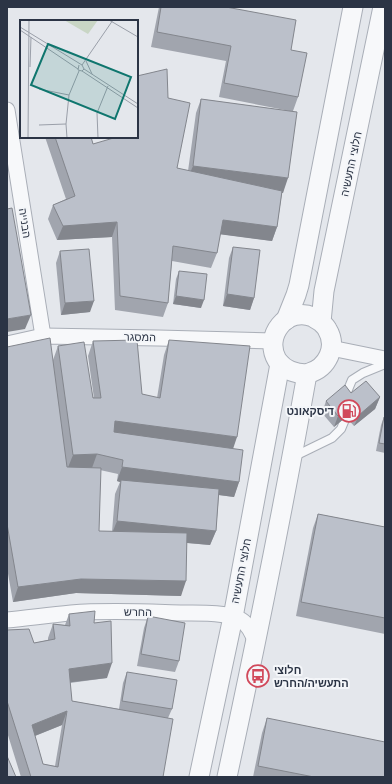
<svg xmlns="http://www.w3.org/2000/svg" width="392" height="784" viewBox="0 0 392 784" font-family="Helvetica,'Noto Sans Hebrew',sans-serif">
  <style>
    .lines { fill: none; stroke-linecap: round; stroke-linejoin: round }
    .service-casing { stroke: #a9aeb7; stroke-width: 10 }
    .minor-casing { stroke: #a9aeb7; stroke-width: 17 }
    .tertiary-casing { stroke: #a9aeb7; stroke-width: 21 }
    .service { stroke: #f7f8fa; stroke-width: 8 }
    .minor { stroke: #f7f8fa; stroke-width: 15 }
    .tertiary { stroke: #f7f8fa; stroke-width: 19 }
    .wall { fill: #a1a5ae; fill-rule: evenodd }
    .shaded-wall { fill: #83868d }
    .building { fill: #bbc0ca; stroke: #83868d; fill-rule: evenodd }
    .labels { text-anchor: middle; stroke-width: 4; stroke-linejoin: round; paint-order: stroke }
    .street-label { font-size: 11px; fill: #2b3445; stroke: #f4f6f9 }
    .poi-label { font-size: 11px; font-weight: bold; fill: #2b3445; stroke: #f4f6f9; text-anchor: end }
    .inset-road { fill: none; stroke: #9a9fa9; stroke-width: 1 }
    .view { fill: #0f766e; fill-opacity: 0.15; stroke: #0f766e; stroke-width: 2 }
    .inset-edge { fill: none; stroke: #2b3445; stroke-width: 2 }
  </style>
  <rect width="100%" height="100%" fill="#e4e7ec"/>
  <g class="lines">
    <g class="service-casing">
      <polyline id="service" points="293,457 332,438 341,429 346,417 347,392 352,380 363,373 385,364"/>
    </g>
    <g class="minor-casing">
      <g id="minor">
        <polyline points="7,110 43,336"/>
        <polyline points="7,344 43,336 158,338 273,341"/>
        <polyline points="331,348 385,359"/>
        <path d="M7,620C28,618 49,615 71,613C108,610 146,612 184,613C199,613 228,612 241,620C249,625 253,634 256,643"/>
      </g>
    </g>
    <g class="tertiary-casing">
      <g id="tertiary">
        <polyline points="286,320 296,295 299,285 353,7"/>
        <path d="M321,322C319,321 316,319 313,317C287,306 263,336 277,360C281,365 285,369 291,371C297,373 303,375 309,373C327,368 338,347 327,329C326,327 323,324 321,322L324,291L383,7"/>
        <polyline points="199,777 233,617 280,364"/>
        <path d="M227,777C256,643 283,509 307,374"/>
      </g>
    </g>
    <use href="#service" class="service"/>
    <use href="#minor" class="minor"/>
    <use href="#tertiary" class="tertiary"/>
  </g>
  <g class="wall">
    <polygon points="159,7 226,7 291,50 298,97 293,111 283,193 282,193 277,227 272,241 220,234 217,253 211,268 172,261 168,303 163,317 115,310 112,237 57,240 48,219 53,205 66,199 45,137 91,137 93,144 137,137 168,98 177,168 188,171 196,113 201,99 290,111 219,97 226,61 151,47"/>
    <polygon points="233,247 254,298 250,310 223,306 229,258"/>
    <polygon points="60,251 90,312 61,315 56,263"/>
    <polygon points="179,271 201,308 173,304 176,279"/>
    <path d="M169,340L233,448L239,482L234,497L219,495L216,531L210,545L187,543L181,596L76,593L13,602L7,568V347L53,360L58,346L94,398L88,356L93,341L142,394L157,398L164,355ZM100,470L118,474L117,481L120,482L115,494L112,532L99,531Z"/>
    <polygon points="351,393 380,397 375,409 354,426 346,417 334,427 322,413 326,401"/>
    <polygon points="384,417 385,417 385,453 376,451 381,425"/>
    <polygon points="318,514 385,527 385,634 296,616 313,528"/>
    <path d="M69,614L94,623L107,678L70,683L72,701L119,709L123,683L127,672L172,709L168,718L163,777H21L7,732V630L34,643L48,640V638L53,624L65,625ZM62,725L55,766L43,764L35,736Z"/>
    <polygon points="148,616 179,661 175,672 137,666 144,628"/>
    <polygon points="267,718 385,777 253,777 262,733"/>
  </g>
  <g class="shaded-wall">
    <polygon points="193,166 288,178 283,193 187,180"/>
    <polygon points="223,220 277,227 272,241 218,234"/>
    <polygon points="117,222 112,237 57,240 63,226"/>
    <polygon points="227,294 254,298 250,310 223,306"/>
    <polygon points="176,296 204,300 201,308 173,304"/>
    <polygon points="94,301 90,312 61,315 65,303"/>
    <polygon points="31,315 25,329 7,332 7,319"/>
    <polygon points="380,397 375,409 354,426 359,415"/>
    <polygon points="351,405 346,417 334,427 338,416"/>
    <polygon points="115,421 237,437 232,452 110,436"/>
    <polygon points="97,454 92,468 67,470 73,455"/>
    <polygon points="122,467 239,482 234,497 120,482 121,480 120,482 117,481"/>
    <polygon points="117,521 216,531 210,545 111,536"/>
    <polygon points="81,579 186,581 181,596 76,593 13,602 18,587"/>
    <polygon points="112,663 107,678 64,683 69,669"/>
    <polygon points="67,711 62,725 27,739 32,725"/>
  </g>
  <g class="building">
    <polygon points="161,7 226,7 296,20 291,50 307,53 298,97 224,83 231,46 157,32"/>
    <polygon points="167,69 168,98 190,103 177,168 282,191 277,227 223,220 217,253 173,246 168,303 120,296 117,222 63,226 53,205 75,196 55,137 91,137 93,144 117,137 137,137 137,76"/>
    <polygon points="201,99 297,112 288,178 193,166"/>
    <polygon points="12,208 31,315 7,319 7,209"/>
    <polygon points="233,247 260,250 254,298 227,294"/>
    <polygon points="89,249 94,301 65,303 60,251"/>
    <polygon points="179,271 207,274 204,300 176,296"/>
    <polygon points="50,338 67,467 101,468 99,531 187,533 186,581 81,579 18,587 7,524 7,347"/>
    <polygon points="137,340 142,394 160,398 169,340 250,346 237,437 115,421 114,432 243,450 239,482 122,467 123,460 97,454 73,455 58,346 84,342 93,398 101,398 93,341"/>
    <polygon points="366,381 380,397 359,415 351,405 338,416 326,401 345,385 351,393"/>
    <polygon points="384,417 385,417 385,444 379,443"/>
    <polygon points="121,480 219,489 216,531 117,521"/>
    <polygon points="318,514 385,527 385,618 301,602"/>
    <path d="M95,611L94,623L111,621L112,663L69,669L72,701L173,719L163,777H31L7,701V630L29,629L34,643L55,639L53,624L70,626L69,614ZM67,711L58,767L43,764L32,725Z"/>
    <polygon points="148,616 185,623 179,661 141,654"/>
    <polygon points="127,672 177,680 172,709 122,701"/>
    <polygon points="267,718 385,742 385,777 314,777 258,766"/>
    <polygon points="7,756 16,777 7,777"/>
  </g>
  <defs>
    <g id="fuel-ring" transform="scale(1.15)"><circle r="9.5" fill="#f4f6f9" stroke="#d1495b" stroke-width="1.5"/><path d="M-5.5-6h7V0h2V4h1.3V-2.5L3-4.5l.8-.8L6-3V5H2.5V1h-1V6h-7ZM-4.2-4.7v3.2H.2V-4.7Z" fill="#d1495b"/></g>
    <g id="bus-ring" transform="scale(1.15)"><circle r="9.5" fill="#f4f6f9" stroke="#d1495b" stroke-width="1.5"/><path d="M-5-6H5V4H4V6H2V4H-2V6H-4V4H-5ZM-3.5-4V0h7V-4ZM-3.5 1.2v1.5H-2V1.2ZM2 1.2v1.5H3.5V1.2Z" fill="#d1495b"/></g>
  </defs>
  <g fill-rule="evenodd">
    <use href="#fuel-ring" x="349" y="411"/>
    <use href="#bus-ring" x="258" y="676"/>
  </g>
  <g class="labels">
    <g class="street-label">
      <text transform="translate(351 164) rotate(-78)" y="4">חלוצי התעשיה</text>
      <text transform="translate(25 223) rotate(81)" y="4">הבנייה</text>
      <text transform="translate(140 337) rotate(1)" y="4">המסגר</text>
      <text transform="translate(241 571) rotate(-79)" y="4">חלוצי התעשיה</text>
      <text transform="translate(138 612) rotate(1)" y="4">החרש</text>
    </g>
    <g class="poi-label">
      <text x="334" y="415">דיסקאונט</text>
      <text x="274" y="674" text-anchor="start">חלוצי<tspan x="274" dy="13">התעשיה/החרש</tspan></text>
    </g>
  </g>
  <g transform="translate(20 20)">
    <rect width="118" height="118" fill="#e4e7ec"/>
    <path d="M44,0H78L68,14Z" fill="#c9d6c5"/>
    <path class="inset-road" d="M89,0L118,17M0,7L62,45L64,49L62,51L58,50L59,45M0,10L58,49M66,41L72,54M62,45L93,0M10,47L11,17M64,49L118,84M62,51L118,88M19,69L49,75M19,105L46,104M8,118L9,0M47,118L46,104L49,75L59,51M78,118L77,93L88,66"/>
    <path class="view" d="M28,24L111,57L95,99L11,65Z"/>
    <rect width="118" height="118" class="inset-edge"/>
  </g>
  <rect width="392" height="784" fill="none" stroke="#2b3445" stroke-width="16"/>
</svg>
